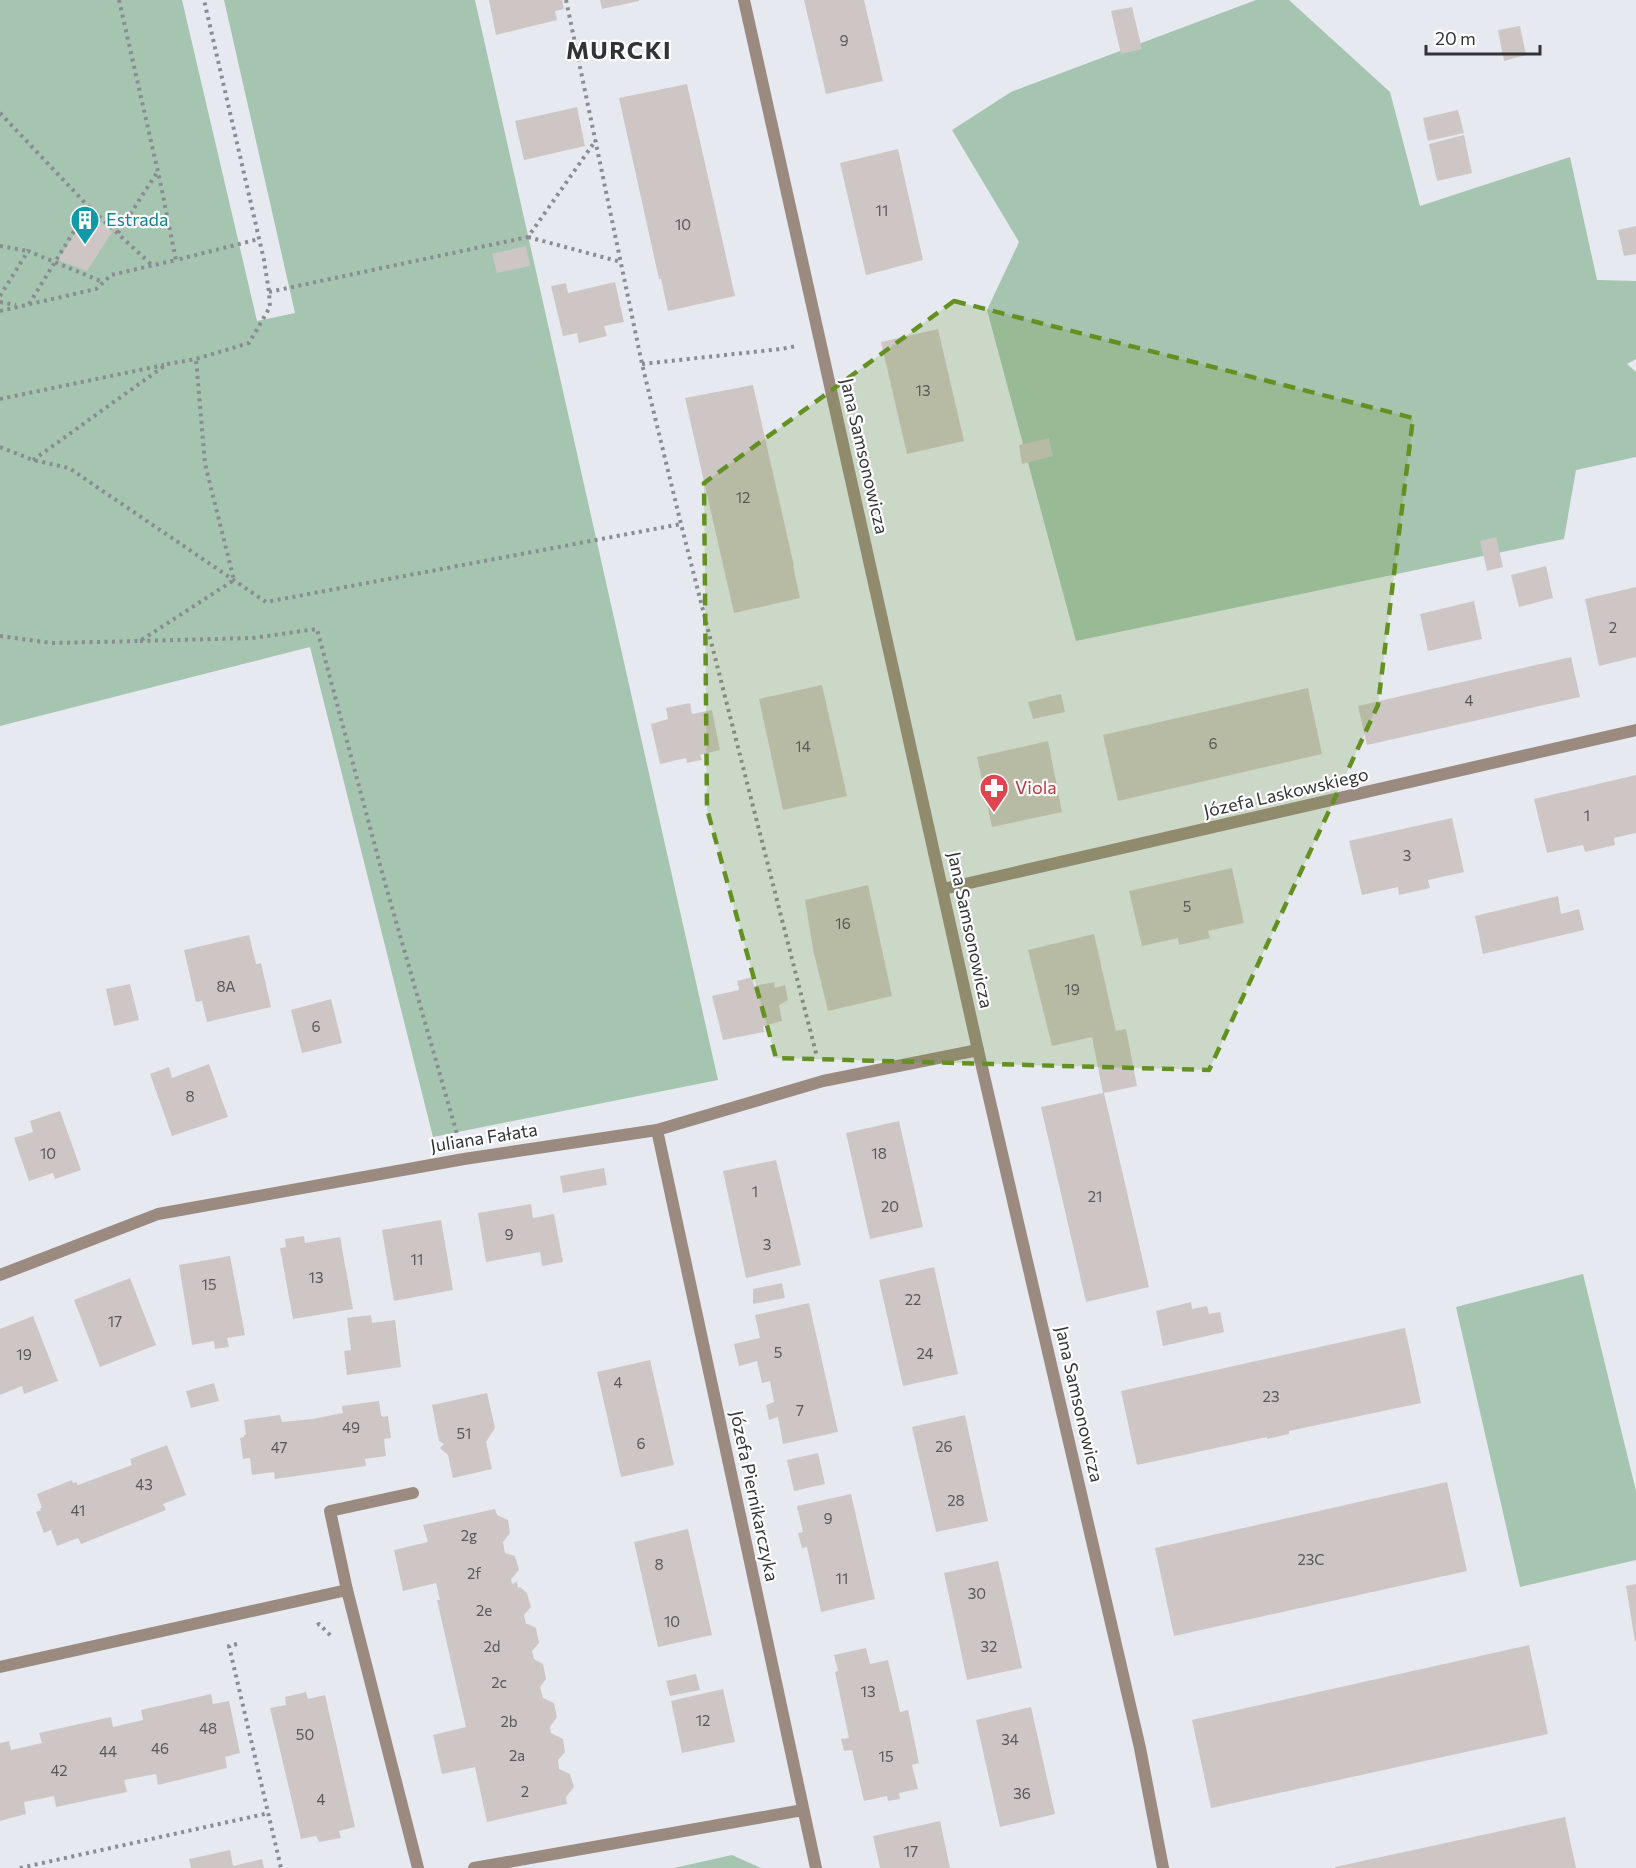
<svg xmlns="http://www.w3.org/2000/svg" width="1636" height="1868" viewBox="0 0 1636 1868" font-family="Commissioner,sans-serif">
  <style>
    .green { fill: #a5c5b1 }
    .building { fill: #cec6c5 }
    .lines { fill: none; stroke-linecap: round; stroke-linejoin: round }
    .path { stroke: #898c90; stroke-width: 4; stroke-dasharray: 3 4.5; stroke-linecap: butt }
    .service { stroke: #9b8a80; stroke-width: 12 }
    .minor { stroke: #9b8a80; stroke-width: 12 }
    .marked { fill: #649022; fill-opacity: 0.2; stroke: #649022; stroke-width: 4.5; stroke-dasharray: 12 8; stroke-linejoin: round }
    .labels { text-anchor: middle; stroke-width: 4.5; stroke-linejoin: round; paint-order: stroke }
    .number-label { font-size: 15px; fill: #585859 }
    .culture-label { font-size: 18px; fill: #0d838f; stroke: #fff; text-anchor: start }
    .street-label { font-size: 18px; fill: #313335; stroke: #fff }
    .health-label { font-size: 18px; fill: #be3a42; stroke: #fff; text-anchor: start }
    .district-label { font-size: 24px; font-weight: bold; letter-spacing: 1.5px; fill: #313335; stroke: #fff }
  </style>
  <rect width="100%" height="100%" fill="#e6eaf0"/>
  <g class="green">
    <polygon points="0,0 182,0 257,321 295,313 224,0 475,0 718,1080 433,1137 310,647 0,726"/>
    <polygon points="1256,0 1289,0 1390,92 1420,206 1570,157 1597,280 1636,281 1636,359 1627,364 1636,372 1636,457 1576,470 1564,539 1076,641 987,310 1019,242 952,130 1011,92"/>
    <polygon points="1583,1274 1636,1491 1636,1560 1520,1587 1456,1307"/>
    <polygon points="732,1855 761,1868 674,1868"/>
  </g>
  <g class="building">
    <polygon points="489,0 562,0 564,9 555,11 557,20 496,35"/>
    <polygon points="600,0 639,0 639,1 602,9"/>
    <polygon points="804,0 864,0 883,81 826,94"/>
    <polygon points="1132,7 1142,49 1121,54 1111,11"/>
    <polygon points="1520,26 1526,55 1504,61 1498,30"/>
    <polygon points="687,84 735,296 668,311 661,279 659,279 619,98"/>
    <polygon points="577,107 585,146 524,160 515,121"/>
    <polygon points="1458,110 1464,133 1428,141 1423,118"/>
    <polygon points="1464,135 1472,173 1437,181 1429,144"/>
    <polygon points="898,149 923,260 866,275 840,163"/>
    <polygon points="89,211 112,232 87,271 58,260"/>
    <polygon points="1636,226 1636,254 1624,256 1618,230"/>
    <polygon points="526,246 530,266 497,273 492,254"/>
    <polygon points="615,282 624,322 604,326 607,336 579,343 577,333 563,336 551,286 566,283 568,293"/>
    <polygon points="938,329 964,441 907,454 881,342"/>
    <polygon points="753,385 794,566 793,566 800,598 734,613 685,398"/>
    <polygon points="1049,438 1053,456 1022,464 1019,445"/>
    <polygon points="1496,537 1503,567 1487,571 1480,541"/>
    <polygon points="1546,566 1553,598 1519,607 1511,575"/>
    <polygon points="1636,587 1636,657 1599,666 1585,599"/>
    <polygon points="1474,601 1482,639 1428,651 1420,614"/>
    <polygon points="1571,657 1580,697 1367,745 1358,706"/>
    <polygon points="822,685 847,796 783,810 759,699"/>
    <polygon points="1308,688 1322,754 1118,801 1103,735"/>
    <polygon points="1061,694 1065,712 1033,719 1028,702"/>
    <polygon points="690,703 692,714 712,710 720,750 700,755 702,760 687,763 686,758 660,764 651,724 668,719 666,708"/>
    <polygon points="1048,741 1062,812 992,827 977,757"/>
    <polygon points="1636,775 1636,833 1614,838 1615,845 1585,852 1583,845 1547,853 1534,799"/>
    <polygon points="1452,818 1464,872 1428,880 1430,888 1399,895 1398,887 1362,895 1349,841"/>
    <polygon points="1232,868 1244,923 1208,931 1210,938 1179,945 1178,938 1142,946 1129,891"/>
    <polygon points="868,885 892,996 828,1011 813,949 805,900"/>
    <polygon points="1558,896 1561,914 1579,909 1584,930 1483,954 1475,916"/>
    <polygon points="1094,934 1116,1031 1126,1029 1137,1086 1104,1093 1149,1287 1086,1302 1041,1107 1103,1093 1092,1037 1052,1046 1028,950"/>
    <polygon points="249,935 256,964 261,963 271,1007 207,1022 202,1001 196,1002 184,950"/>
    <polygon points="752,977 754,986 774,982 775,988 785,985 788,1000 779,1005 782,1021 763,1026 764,1032 723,1040 712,996 739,990 737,981"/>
    <polygon points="130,984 139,1020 114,1026 106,989"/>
    <polygon points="331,999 342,1043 302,1053 291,1010"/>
    <polygon points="209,1064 228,1117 172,1136 150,1074 169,1067 172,1078"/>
    <polygon points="60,1111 81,1170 55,1179 53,1173 29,1181 14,1138 33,1132 30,1121"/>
    <polygon points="899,1121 923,1227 870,1239 846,1133"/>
    <polygon points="776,1160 801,1265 746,1278 723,1171"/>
    <polygon points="604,1168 607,1185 563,1193 560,1176"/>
    <polygon points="531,1204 533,1218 554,1214 563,1262 542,1266 540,1252 486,1262 478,1213"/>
    <polygon points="441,1220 453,1290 394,1301 382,1230"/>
    <polygon points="304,1236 305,1243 340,1237 353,1309 293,1319 280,1248 286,1247 285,1239"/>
    <polygon points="230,1256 245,1335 227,1338 229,1347 215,1349 214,1341 192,1345 179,1265"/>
    <polygon points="934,1267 958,1374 903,1386 879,1280"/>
    <polygon points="130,1278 156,1345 100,1367 74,1300"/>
    <polygon points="782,1283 785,1298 753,1304 753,1289"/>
    <polygon points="1191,1302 1192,1309 1207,1306 1209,1314 1220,1312 1224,1332 1163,1346 1156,1311"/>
    <polygon points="809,1303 838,1432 783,1444 778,1417 769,1420 766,1405 774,1402 770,1381 762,1383 757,1361 739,1366 734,1344 760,1338 755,1315"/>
    <polygon points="371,1315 372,1323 395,1320 401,1367 347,1375 344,1351 351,1350 347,1318"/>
    <polygon points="33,1316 58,1381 24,1394 22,1386 0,1395 0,1329"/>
    <polygon points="1405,1328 1421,1403 1289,1431 1289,1434 1267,1439 1267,1437 1137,1465 1121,1391"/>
    <polygon points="650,1360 674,1465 621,1477 597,1372"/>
    <polygon points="214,1383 219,1401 191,1408 186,1391"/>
    <polygon points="487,1393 495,1428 486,1442 492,1469 453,1478 448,1455 440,1448 444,1444 439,1441 432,1405"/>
    <polygon points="379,1401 381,1415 383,1417 388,1416 391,1438 384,1439 386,1456 365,1459 366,1466 275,1479 274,1472 252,1475 250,1458 243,1459 240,1438 244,1437 244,1435 246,1435 244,1420 280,1415 282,1422 312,1419 343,1413 342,1406"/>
    <polygon points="965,1415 988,1521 936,1532 912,1427"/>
    <polygon points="167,1445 186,1495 163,1504 166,1510 81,1544 78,1538 57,1546 51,1530 44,1533 36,1512 41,1510 40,1508 42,1508 37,1494 72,1480 73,1483 76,1482 78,1485 132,1465 130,1459"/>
    <polygon points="818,1453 825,1484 794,1491 787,1460"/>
    <polygon points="1447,1482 1467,1571 1174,1636 1155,1548"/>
    <polygon points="851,1494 875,1599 821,1612 807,1547 802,1548 798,1533 803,1532 797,1506"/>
    <polygon points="495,1509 497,1515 508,1520 510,1533 503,1542 505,1553 515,1556 519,1570 511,1579 512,1584 517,1582 518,1588 520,1587 527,1593 531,1607 524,1615 526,1624 528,1624 536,1628 539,1643 532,1651 534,1659 543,1664 546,1679 540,1687 543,1698 554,1703 557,1717 550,1727 551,1733 563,1739 565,1752 558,1760 559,1769 570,1774 574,1787 566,1797 567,1804 487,1822 475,1767 442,1774 433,1735 466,1727 437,1600 440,1600 436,1583 403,1591 394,1550 428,1542 423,1525"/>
    <polygon points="688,1529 712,1635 658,1647 634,1542"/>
    <polygon points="998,1561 1022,1668 967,1680 944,1573"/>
    <polygon points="1636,1584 1636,1641 1635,1642 1626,1586"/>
    <polygon points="1529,1645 1548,1734 1211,1808 1192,1720"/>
    <polygon points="866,1648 870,1664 888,1660 900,1712 908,1710 919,1763 912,1765 918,1789 899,1793 900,1799 888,1801 887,1796 864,1801 852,1750 844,1751 841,1739 849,1738 835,1672 838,1671 834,1655"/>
    <polygon points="696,1674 700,1690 670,1696 666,1681"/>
    <polygon points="723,1689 735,1742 682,1753 671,1701"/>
    <polygon points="306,1692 308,1699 325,1695 355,1827 339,1831 341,1838 319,1842 316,1836 301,1839 270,1708 286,1705 285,1697"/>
    <polygon points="211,1694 213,1704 229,1701 240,1753 225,1757 227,1768 158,1785 156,1774 124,1780 127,1792 56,1807 54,1796 24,1802 26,1814 0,1821 0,1743 9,1741 11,1750 42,1743 39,1733 111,1717 113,1727 143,1720 141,1710"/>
    <polygon points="1031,1707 1055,1814 1000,1827 976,1720"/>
    <polygon points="1565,1817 1576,1868 1335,1868 1335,1867"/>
    <polygon points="940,1821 950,1868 880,1868 873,1836"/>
    <polygon points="230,1850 233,1866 262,1859 264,1868 191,1868 189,1859"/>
  </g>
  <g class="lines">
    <g class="path">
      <polyline points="119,0 160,181 176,260 259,239"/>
      <polyline points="566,0 642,364 681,524 817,1057"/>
      <polyline points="0,113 89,207"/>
      <polyline points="118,233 158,171"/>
      <polyline points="528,237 621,262"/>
      <polyline points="0,246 28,251"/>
      <polyline points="269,292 528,237 596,140"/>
      <polyline points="0,296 28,251 103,282"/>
      <polyline points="0,302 16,305"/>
      <polyline points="29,304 89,207 153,266"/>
      <polyline points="0,311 96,289 111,275 176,260"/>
      <polyline points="642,364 781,349 797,346"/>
      <polyline points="0,399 164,365"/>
      <polyline points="0,447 33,460 69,468 266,602 681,524"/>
      <polyline points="33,460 167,364 196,359 249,343 270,307 269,292 264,260 204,0"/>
      <polyline points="0,636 51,643 140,641 234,580 205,464 196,359"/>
      <polyline points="140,641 252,638 317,629 383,876 457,1134"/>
      <polyline points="317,1625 319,1624 331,1636"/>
      <polyline points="237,1644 229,1646 281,1868"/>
      <polyline points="20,1868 269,1813"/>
    </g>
    <polyline class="service" points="347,1590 330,1511 413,1493"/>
    <g class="minor">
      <polyline points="744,0 978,1050 1140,1748 1163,1868"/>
      <polyline points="943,889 1636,730"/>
      <polyline points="657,1130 816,1868"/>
      <polyline points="0,1275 158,1214 464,1159 657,1130 823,1081 978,1050"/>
      <polyline points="0,1667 347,1590 418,1868"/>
      <polyline points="474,1868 803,1810"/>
    </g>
  </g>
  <path class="marked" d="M954,301L1413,418L1378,705L1209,1070L776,1058L707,809L704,483Z"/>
  <defs>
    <g id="building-pin" transform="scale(1.5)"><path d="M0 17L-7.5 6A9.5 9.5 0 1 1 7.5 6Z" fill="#0f9aa8" stroke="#fff"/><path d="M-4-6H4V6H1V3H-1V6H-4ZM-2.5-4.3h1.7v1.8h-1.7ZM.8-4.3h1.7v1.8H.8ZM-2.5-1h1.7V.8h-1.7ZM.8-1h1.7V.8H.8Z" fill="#fff"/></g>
    <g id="pharmacy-pin" transform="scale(1.5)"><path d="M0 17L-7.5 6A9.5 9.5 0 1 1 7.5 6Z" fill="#e0444e" stroke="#fff"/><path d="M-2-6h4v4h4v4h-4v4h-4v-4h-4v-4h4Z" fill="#fff"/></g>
  </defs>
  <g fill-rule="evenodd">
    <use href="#building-pin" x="85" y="220"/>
    <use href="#pharmacy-pin" x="994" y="788"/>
  </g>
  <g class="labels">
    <g class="number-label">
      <text x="844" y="46">9</text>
      <text x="882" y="216">11</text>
      <text x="683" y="230">10</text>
      <text x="923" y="396">13</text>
      <text x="743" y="503">12</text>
      <text x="1613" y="633">2</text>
      <text x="1469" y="706">4</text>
      <text x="1213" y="749">6</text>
      <text x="803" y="752">14</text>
      <text x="1587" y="821">1</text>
      <text x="1407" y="861">3</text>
      <text x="1187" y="912">5</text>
      <text x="843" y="929">16</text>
      <text x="226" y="992">8A</text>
      <text x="1072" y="995">19</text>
      <text x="316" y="1032">6</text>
      <text x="190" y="1102">8</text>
      <text x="48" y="1159">10</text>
      <text x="879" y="1159">18</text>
      <text x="755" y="1197">1</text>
      <text x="1095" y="1202">21</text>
      <text x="890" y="1212">20</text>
      <text x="509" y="1240">9</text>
      <text x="767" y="1250">3</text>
      <text x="417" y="1265">11</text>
      <text x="316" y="1283">13</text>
      <text x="209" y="1290">15</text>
      <text x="913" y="1305">22</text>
      <text x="115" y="1327">17</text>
      <text x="778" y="1358">5</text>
      <text x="925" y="1359">24</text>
      <text x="24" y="1360">19</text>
      <text x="618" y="1388">4</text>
      <text x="1271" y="1402">23</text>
      <text x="800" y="1416">7</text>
      <text x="351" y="1433">49</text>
      <text x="464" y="1439">51</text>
      <text x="641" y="1449">6</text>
      <text x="944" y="1452">26</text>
      <text x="279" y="1453">47</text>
      <text x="144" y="1490">43</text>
      <text x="956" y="1506">28</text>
      <text x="78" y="1516">41</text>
      <text x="828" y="1524">9</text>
      <text x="469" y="1541">2g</text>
      <text x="1311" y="1565">23C</text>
      <text x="659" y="1570">8</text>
      <text x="474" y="1579">2f</text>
      <text x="842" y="1584">11</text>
      <text x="977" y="1599">30</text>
      <text x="484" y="1616">2e</text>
      <text x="672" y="1627">10</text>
      <text x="492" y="1652">2d</text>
      <text x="989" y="1652">32</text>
      <text x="499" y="1688">2c</text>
      <text x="868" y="1697">13</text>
      <text x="703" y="1726">12</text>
      <text x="509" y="1727">2b</text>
      <text x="208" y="1734">48</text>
      <text x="305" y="1740">50</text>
      <text x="1010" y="1745">34</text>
      <text x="160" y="1754">46</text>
      <text x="108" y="1757">44</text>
      <text x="517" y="1761">2a</text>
      <text x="886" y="1762">15</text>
      <text x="59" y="1776">42</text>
      <text x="525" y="1797">2</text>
      <text x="1022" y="1799">36</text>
      <text x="321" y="1805">4</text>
      <text x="911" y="1857">17</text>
    </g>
    <g class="culture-label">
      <text x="106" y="226">Estrada</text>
    </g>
    <g class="street-label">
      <text transform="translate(864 456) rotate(77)" y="6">Jana Samsonowicza</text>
      <text transform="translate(1286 793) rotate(-13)" y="6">Józefa Laskowskiego</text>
      <text transform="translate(970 930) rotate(78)" y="6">Jana Samsonowicza</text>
      <text transform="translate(484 1138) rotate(-9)" y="6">Juliana Fałata</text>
      <text transform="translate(1079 1404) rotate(77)" y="6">Jana Samsonowicza</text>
      <text transform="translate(754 1496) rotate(78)" y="6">Józefa Piernikarczyka</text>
    </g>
    <g class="health-label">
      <text x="1015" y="794">Viola</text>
    </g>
    <g class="district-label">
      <text x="619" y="59">MURCKI</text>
    </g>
  </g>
  <path d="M1426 45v9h114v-9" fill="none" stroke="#313335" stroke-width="3"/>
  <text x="1435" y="45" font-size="18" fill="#313335" stroke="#ffffff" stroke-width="4.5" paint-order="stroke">20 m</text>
</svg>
